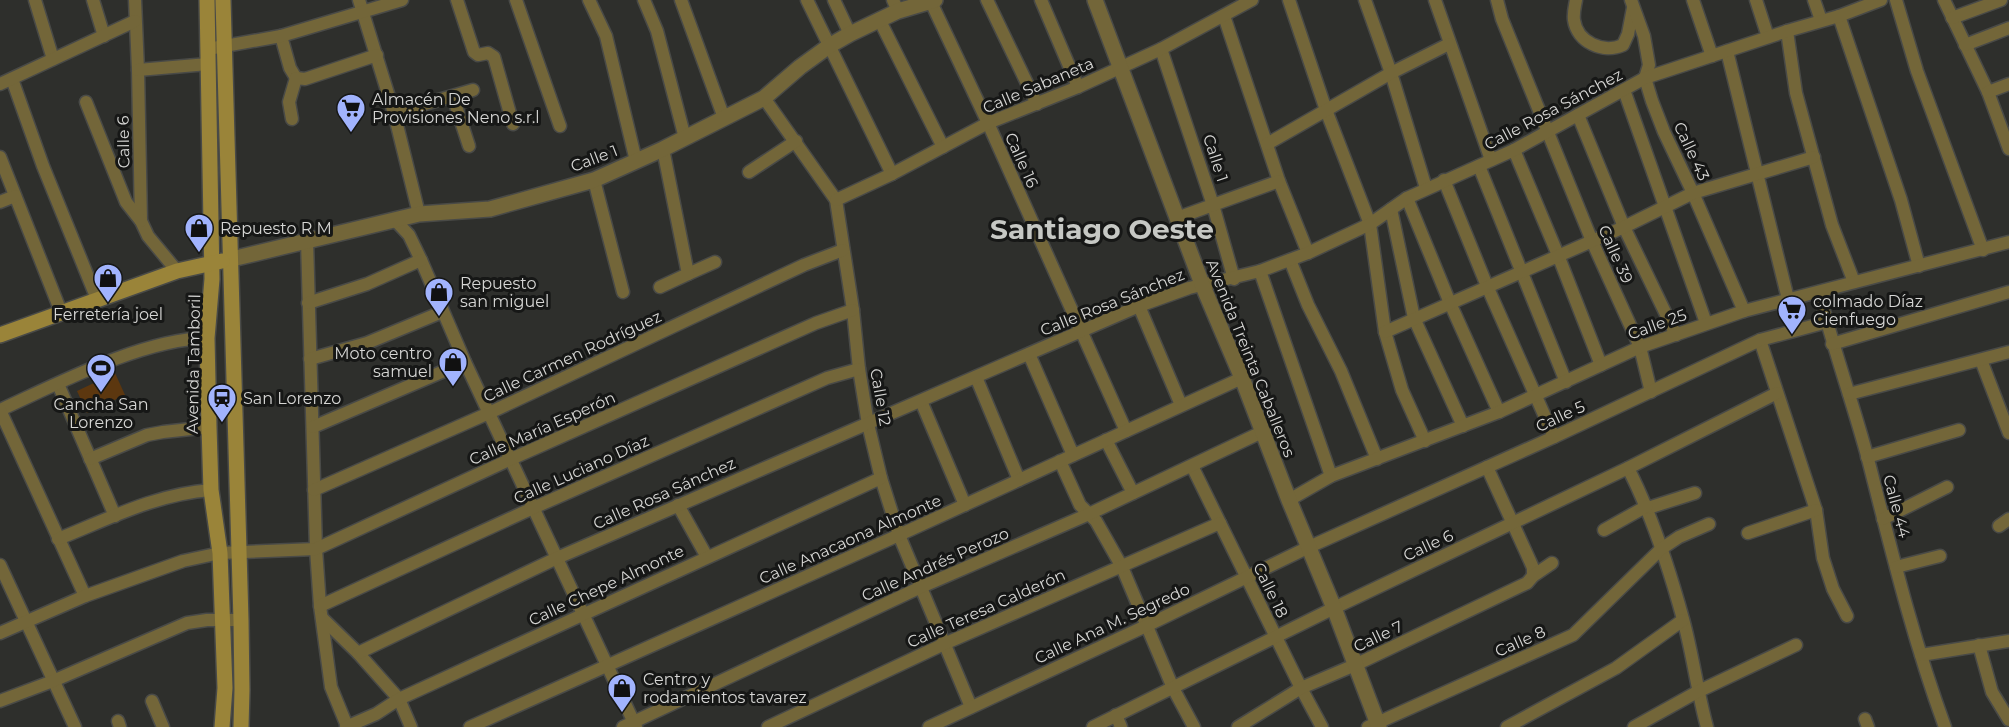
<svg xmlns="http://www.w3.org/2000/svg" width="2009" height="727" viewBox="0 0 2009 727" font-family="Montserrat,sans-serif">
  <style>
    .green { fill: #5c370f }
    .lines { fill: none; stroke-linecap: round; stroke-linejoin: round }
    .minor-casing { stroke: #494a47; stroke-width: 15 }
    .tertiary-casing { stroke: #494a47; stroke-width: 18 }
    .secondary-casing { stroke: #494a47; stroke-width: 18 }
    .minor { stroke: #736639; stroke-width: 12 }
    .tertiary { stroke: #736639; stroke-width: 15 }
    .secondary { stroke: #9a8439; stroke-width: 15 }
    .labels { text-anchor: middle; stroke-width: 6; stroke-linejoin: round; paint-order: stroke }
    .street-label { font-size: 16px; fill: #d6d6d4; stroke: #161716 }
    .poi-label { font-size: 16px; fill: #d6d6d4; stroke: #161716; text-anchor: start }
    .town-label { font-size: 28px; font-weight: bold; fill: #c6c8c4; stroke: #161716 }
  </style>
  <rect width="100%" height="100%" fill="#2e2f2c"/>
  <polygon class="green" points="115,373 125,395 87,413 77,391"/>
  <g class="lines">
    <g class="minor-casing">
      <g id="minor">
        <polyline points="35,0 53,59"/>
        <polyline points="93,0 104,36"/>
        <polyline points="135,0 138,70 141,221 148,236 177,271"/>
        <polyline points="359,0 394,113 419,214"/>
        <polyline points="457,0 474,52 478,55 488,53 494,57 513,124"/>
        <polyline points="516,0 560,126"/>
        <polyline points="589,0 606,36 636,161"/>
        <polyline points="644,0 657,31 685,138"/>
        <polyline points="681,0 724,118"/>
        <polyline points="807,0 892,174"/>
        <polyline points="834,0 850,34"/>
        <polyline points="893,0 898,11"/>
        <polyline points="987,0 1037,104"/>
        <polyline points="1041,0 1078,87"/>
        <polyline points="1289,0 1326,110 1370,224 1385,332 1402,390 1425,441"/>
        <polyline points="1365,0 1391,73 1426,188"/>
        <polyline points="1435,0 1491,160"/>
        <polyline points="1497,0 1502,19 1592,241 1640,347 1651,392"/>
        <path d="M1576,0C1575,6 1573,13 1574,20C1577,42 1603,54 1623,45L1628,34L1633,8"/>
        <polyline points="1631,0 1644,36 1649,65 1645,78 1652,101 1664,132 1693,193 1744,311"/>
        <polyline points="1693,0 1712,56"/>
        <polyline points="1756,0 1768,37"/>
        <polyline points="1814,0 1821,20"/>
        <polyline points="1896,0 1917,71 1983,250"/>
        <polyline points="1944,0 1988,92 2009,149"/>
        <polyline points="931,2 988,123 1126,431"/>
        <polyline points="1224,16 1279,181 1308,253"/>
        <polyline points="1839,16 1901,200 1919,266"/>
        <polyline points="1952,18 2001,0"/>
        <polyline points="879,19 943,147"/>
        <polyline points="1787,31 1796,93 1832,225 1854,282"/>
        <polyline points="281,36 290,68 296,78"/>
        <polyline points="1965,45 2009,28"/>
        <polyline points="208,49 281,36 402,0"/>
        <polyline points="1161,49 1213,205 1234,279"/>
        <polyline points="1727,51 1788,299"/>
        <polyline points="138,70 208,64"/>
        <polyline points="296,78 305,79 377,55"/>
        <polyline points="12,79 43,166 97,299"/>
        <polyline points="0,84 135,21"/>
        <polyline points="1624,90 1706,323"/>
        <polyline points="1988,92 2009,84"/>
        <polyline points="453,97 469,146"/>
        <polyline points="764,98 836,200 853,310 859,369 868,424 881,478 899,535 971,707"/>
        <polyline points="86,102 126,202 141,221"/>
        <polyline points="394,113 473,90"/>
        <polyline points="1578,115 1624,227 1676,335"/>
        <polyline points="292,119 289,102 296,78"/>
        <polyline points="1267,144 1391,73 1449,44"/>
        <polyline points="1514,150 1558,255 1601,365"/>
        <polyline points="0,157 61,312"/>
        <polyline points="1479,166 1566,382"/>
        <polyline points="749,172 796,141"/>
        <polyline points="594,180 623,292"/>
        <polyline points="1444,180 1487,286 1554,437"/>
        <polyline points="1407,198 1450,303 1499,412"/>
        <polyline points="836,200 892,174 988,123 1078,87 1161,49 1252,0"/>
        <polyline points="0,202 15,196"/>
        <polyline points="1391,209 1414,318 1463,426"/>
        <polyline points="1177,218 1279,181"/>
        <polyline points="394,219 409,235 421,260 465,362 636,727"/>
        <polyline points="307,241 316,549 320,606 331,687 347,726"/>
        <polyline points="1290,260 1308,305 1341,371 1377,459"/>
        <polyline points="1260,271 1331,476"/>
        <polyline points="688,274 715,262"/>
        <polyline points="660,287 688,274 663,149"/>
        <path d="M1819,292C1833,348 1853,403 1868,459C1891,549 1913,640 1945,727"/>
        <polyline points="308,303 367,284 421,260"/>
        <polyline points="1139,306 1181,405"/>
        <polyline points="1385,332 1624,227 1693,193 1814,157"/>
        <polyline points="1760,340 1816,510 1823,558 1833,589 1847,616"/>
        <polyline points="1832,344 2009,292"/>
        <polyline points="1029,354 1073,455"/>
        <polyline points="310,359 367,343 442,312"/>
        <polyline points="1981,360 2009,433"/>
        <polyline points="976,377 1019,480"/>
        <polyline points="58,384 115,516"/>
        <polyline points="1849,394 2009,352"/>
        <polyline points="921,401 965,505"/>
        <path d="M0,410C59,383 143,339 207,338"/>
        <polyline points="0,410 85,596"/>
        <polyline points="313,427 465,362"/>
        <polyline points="1106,440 1133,493"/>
        <polyline points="1867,457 1959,430"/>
        <polyline points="90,459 147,435 163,432 209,427"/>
        <polyline points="1060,461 1080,505 1096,521 1122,567 1173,688 1194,727"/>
        <polyline points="1192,466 1301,688 1322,727"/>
        <polyline points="1487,467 1530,561 1533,568 1533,576"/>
        <path d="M1628,468C1652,515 1669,568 1683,619C1693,655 1697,691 1707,727"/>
        <polyline points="314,490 489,413 804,265 843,250"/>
        <polyline points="1289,500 1331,476 1499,412 1640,347 1744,311 2009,242"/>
        <polyline points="678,505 707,557"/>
        <polyline points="1648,508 1695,493"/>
        <polyline points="1883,519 1947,487"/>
        <polyline points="1999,526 2009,519"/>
        <polyline points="1604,530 1647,506"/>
        <polyline points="1748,533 1816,510"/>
        <path d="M58,539C108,519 156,494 211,490"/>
        <polyline points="0,565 75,727"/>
        <polyline points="1896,567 1940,556"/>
        <polyline points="320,606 533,508 827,378 859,369"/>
        <polyline points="322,618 358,653 399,699 411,727"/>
        <polyline points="0,633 85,596 183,561 220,553 316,549 511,459 816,323 853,310"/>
        <polyline points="1979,645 1992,692 2009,720"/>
        <polyline points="358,653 557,558 1139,306 1189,288 1260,271 1308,253 1370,224 1407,198 1514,150 1645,78 1787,31 1839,16 1881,0"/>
        <polyline points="1921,655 2009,641"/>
        <polyline points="0,701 53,681 187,623 207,620 241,620"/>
        <polyline points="152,701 163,727"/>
        <polyline points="1116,715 1121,727"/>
        <polyline points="1865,719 1868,727"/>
        <polyline points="118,721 120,727"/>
        <polyline points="346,727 376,714 399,699 881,478"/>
        <polyline points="470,727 899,535 1242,378"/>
        <polyline points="623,727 921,587 1089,514 1262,432"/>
        <polyline points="768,727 944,644 1220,523"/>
        <polyline points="929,727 1146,626 1309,547 1554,437 1760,340 1827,322"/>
        <polyline points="1093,727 1334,608 1628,468 1777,393"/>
        <polyline points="1238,727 1301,688 1355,665 1527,583 1533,576 1552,563"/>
        <polyline points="1368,727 1573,635 1661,549 1679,537 1709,524"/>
        <polyline points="1507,727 1616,668 1683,620"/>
        <polyline points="1634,727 1697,692 1796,645"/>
      </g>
    </g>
    <g class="tertiary-casing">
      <g id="tertiary">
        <polyline points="1095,0 1202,284 1242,378 1289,500 1334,608 1379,727"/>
        <polyline points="232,259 419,214 490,209 594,180 663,149 764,98 800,67 829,46 850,34 898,11 935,0"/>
      </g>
    </g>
    <g class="secondary-casing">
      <g id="secondary">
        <polyline points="207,0 212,279 207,338 209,427 211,490 220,553 225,688 222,727"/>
        <polyline points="223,0 241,620 242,690 241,727"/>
        <polyline points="0,335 177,271 222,261"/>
      </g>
    </g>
    <use href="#minor" class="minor"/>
    <use href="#tertiary" class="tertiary"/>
    <use href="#secondary" class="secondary"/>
  </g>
  <defs>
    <g id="supermarket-pin" transform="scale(1.5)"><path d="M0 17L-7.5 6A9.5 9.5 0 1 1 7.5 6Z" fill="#a1b3fd" stroke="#161716"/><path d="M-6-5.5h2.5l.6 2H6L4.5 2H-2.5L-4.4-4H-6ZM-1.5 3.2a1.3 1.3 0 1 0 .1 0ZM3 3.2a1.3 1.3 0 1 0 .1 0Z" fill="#111"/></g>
    <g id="shop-pin" transform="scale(1.5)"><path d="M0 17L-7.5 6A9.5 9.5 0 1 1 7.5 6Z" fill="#a1b3fd" stroke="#161716"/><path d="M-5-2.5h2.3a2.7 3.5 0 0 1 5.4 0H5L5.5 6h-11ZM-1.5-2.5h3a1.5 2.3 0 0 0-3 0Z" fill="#111"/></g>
    <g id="stadium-pin" transform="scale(1.5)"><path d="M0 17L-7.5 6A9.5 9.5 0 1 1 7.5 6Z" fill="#a1b3fd" stroke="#161716"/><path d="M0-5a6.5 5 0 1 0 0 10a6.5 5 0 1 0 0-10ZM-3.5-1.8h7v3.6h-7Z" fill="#111"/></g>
    <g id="station-pin" transform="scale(1.5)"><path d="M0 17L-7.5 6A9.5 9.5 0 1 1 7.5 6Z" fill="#a1b3fd" stroke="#161716"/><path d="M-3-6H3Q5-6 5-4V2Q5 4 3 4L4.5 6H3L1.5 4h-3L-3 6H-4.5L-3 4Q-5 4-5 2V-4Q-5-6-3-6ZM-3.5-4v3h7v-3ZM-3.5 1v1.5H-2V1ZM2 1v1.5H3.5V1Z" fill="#111"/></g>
  </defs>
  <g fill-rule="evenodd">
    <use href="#supermarket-pin" x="351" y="108"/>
    <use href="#shop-pin" x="199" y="228"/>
    <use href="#shop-pin" x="108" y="278"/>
    <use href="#shop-pin" x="439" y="292"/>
    <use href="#supermarket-pin" x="1792" y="310"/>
    <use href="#shop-pin" x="453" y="362"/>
    <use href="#stadium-pin" x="101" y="368"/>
    <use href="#station-pin" x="222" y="398"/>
    <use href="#shop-pin" x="622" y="688"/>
  </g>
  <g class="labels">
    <g class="street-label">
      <text transform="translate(1038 85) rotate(-23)" y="6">Calle Sabaneta</text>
      <text transform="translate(1553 109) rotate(-28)" y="6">Calle Rosa Sánchez</text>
      <text transform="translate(123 142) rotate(-91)" y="6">Calle 6</text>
      <text transform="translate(1692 151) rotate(65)" y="6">Calle 43</text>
      <text transform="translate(594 158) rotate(-21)" y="6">Calle 1</text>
      <text transform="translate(1216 158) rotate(72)" y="6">Calle 1</text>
      <text transform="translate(1022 160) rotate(66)" y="6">Calle 16</text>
      <text transform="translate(1616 254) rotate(66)" y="6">Calle 39</text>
      <text transform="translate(1112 302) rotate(-22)" y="6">Calle Rosa Sánchez</text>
      <text transform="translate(1657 324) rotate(-20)" y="6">Calle 25</text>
      <text transform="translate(572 356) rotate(-25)" y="6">Calle Carmen Rodríguez</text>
      <text transform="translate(1251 358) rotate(68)" y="6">Avenida Treinta Caballeros</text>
      <text transform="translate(193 364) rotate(-89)" y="6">Avenida Tamboril</text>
      <text transform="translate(881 397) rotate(80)" y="6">Calle 12</text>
      <text transform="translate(1560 416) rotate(-25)" y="6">Calle 5</text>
      <text transform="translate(542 428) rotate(-24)" y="6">Calle María Esperón</text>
      <text transform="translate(581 469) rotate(-24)" y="6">Calle Luciano Díaz</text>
      <text transform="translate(664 493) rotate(-24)" y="6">Calle Rosa Sánchez</text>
      <text transform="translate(1897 506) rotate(75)" y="6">Calle 44</text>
      <text transform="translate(850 539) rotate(-24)" y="6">Calle Anacaona Almonte</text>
      <text transform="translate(1428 545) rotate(-25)" y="6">Calle 6</text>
      <text transform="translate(935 564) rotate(-24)" y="6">Calle Andrés Perozo</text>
      <text transform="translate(606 585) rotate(-25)" y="6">Calle Chepe Almonte</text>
      <text transform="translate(1271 590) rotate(64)" y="6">Calle 18</text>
      <text transform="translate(986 608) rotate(-24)" y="6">Calle Teresa Calderón</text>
      <text transform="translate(1112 623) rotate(-25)" y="6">Calle Ana M. Segredo</text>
      <text transform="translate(1378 636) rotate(-25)" y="6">Calle 7</text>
      <text transform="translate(1520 641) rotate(-24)" y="6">Calle 8</text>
    </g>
    <g class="poi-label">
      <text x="372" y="105">Almacén De<tspan x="372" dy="18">Provisiones Neno s.r.l</tspan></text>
      <text x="220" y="234">Repuesto R M</text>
      <text x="460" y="289">Repuesto<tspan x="460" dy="18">san miguel</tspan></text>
      <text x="1813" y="307">colmado Díaz<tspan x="1813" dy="18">Cienfuego</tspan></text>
      <text x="108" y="320" text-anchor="middle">Ferretería joel</text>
      <text x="432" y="359" text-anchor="end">Moto centro<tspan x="432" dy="18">samuel</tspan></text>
      <text x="243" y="404">San Lorenzo</text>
      <text x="101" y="410" text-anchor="middle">Cancha San<tspan x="101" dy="18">Lorenzo</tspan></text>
      <text x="643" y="685">Centro y<tspan x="643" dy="18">rodamientos tavarez</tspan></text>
    </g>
    <g class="town-label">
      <text x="1102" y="239">Santiago Oeste</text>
    </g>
  </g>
</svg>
